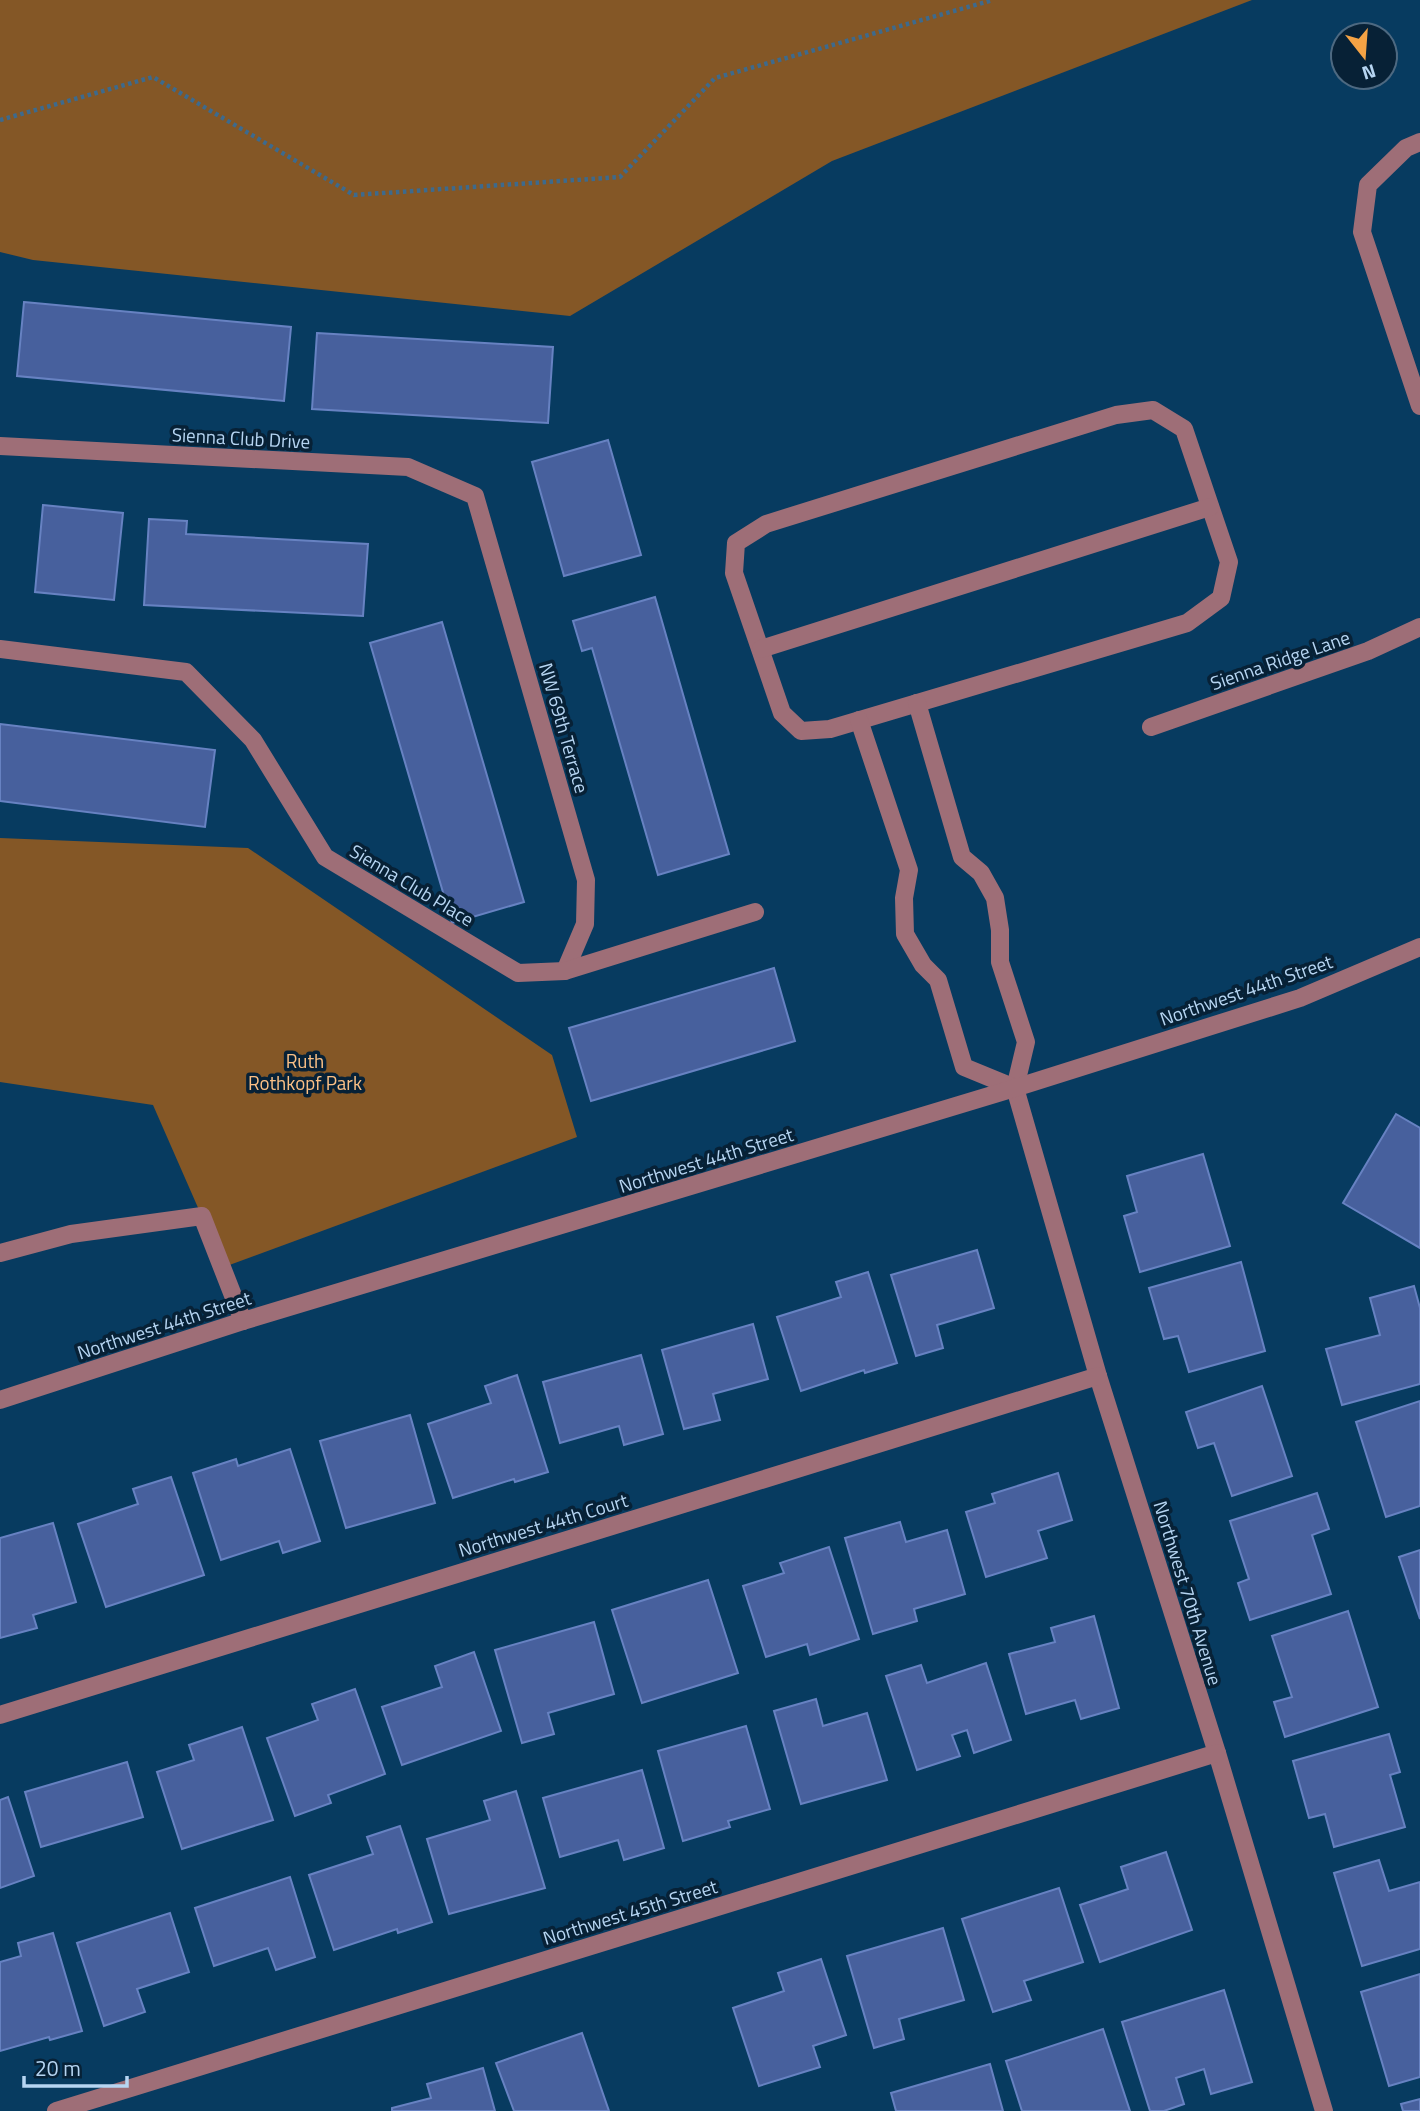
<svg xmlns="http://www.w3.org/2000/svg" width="1420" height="2111" viewBox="0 0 1420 2111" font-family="'Titillium Web',sans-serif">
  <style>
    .green { fill: #845726 }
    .building { fill: #47609d; stroke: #6782c2; stroke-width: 2 }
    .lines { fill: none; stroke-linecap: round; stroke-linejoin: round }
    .path { stroke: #3d6a8d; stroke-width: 4.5; stroke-dasharray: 3.5 3.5; stroke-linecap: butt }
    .minor { stroke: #9e6e77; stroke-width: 18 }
    .labels { text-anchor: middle; stroke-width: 7; stroke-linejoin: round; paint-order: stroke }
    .street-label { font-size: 19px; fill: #b6d5f2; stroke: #072136 }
    .park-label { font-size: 19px; fill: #fcc186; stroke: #072136 }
  </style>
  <rect width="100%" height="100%" fill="#073b60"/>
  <g class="green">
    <polygon points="0,0 1252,0 832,161 570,316 33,260 0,252"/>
    <polygon points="0,838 248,848 552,1055 577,1137 224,1267 153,1105 0,1082"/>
  </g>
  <g class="building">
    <polygon points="24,302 291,327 284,401 17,376"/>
    <polygon points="317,333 553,347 548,423 312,409"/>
    <polygon points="608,440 641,555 564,576 532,462"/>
    <polygon points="43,505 123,513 114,600 35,592"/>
    <polygon points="149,519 187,521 186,534 368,544 363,616 144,605"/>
    <polygon points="655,597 729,854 658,875 592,648 582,651 573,621"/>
    <polygon points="442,622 524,902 452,923 370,643"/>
    <polygon points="0,724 215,750 205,827 0,801"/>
    <polygon points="774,968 795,1041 591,1101 569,1028"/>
    <polygon points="1396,1114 1420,1128 1420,1248 1343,1203"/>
    <polygon points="1203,1154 1230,1246 1140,1272 1124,1216 1137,1212 1127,1176"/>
    <polygon points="977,1250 994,1308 937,1325 943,1348 916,1356 891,1275"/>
    <polygon points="1241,1262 1265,1351 1189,1372 1178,1336 1164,1339 1149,1288"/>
    <polygon points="868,1272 897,1363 865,1373 864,1370 801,1391 777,1317 841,1297 836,1282"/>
    <polygon points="1414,1286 1420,1308 1420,1384 1342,1405 1326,1349 1380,1335 1370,1298"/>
    <polygon points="753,1324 768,1379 713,1394 720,1420 684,1429 662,1350"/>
    <polygon points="641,1355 663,1434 624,1445 619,1426 560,1443 543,1382"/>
    <polygon points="517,1375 548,1472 515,1482 514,1479 453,1498 428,1424 491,1403 485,1386"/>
    <polygon points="1262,1386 1292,1476 1232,1496 1214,1443 1198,1448 1186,1412"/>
    <polygon points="1420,1401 1420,1506 1386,1517 1356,1422"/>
    <polygon points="410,1415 435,1503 346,1528 320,1441"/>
    <polygon points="290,1449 320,1541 283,1553 279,1541 221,1560 193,1473 236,1459 238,1466"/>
    <polygon points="1058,1473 1072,1520 1038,1531 1047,1558 986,1577 966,1512 995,1503 992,1494"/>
    <polygon points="171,1477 204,1575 106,1607 78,1524 138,1504 133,1489"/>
    <polygon points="1317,1493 1329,1529 1312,1535 1331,1594 1250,1620 1238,1583 1249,1579 1230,1521"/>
    <polygon points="900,1522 906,1542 947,1530 965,1594 914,1609 917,1621 873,1634 845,1538"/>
    <polygon points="53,1523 76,1602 33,1615 37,1628 0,1638 0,1538"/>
    <polygon points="829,1547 859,1639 810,1655 807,1644 766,1657 743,1586 784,1573 780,1563"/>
    <polygon points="1420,1550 1420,1619 1399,1557"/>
    <polygon points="708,1580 738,1673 642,1703 612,1610"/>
    <polygon points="1348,1611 1378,1707 1285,1737 1274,1702 1292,1697 1272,1636"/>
    <polygon points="1094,1616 1119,1708 1081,1719 1075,1700 1026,1714 1009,1654 1055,1642 1051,1628"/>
    <polygon points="594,1622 614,1694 548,1713 554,1734 522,1743 495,1650"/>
    <polygon points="474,1652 501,1731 402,1765 382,1707 442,1687 435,1666"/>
    <polygon points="986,1663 1011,1740 974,1753 967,1730 952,1735 960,1756 917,1770 886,1676 921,1665 927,1683"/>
    <polygon points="355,1689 385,1774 328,1795 331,1803 295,1816 267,1738 318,1720 312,1704"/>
    <polygon points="816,1699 823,1726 867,1713 887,1780 801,1804 774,1711"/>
    <polygon points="746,1726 770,1809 728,1821 730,1827 683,1841 658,1751"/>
    <polygon points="242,1727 273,1820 182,1849 157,1772 194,1760 189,1745"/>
    <polygon points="1389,1734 1400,1772 1390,1775 1405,1827 1334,1847 1325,1814 1309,1818 1293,1761"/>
    <polygon points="127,1762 143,1817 41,1847 25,1792"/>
    <polygon points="642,1770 664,1848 624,1860 618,1840 560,1857 543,1798"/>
    <polygon points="516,1791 545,1888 449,1914 427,1839 490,1820 484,1801"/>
    <polygon points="8,1797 34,1876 0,1888 0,1800"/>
    <polygon points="400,1826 432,1922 398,1933 397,1929 334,1950 309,1875 373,1854 367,1837"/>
    <polygon points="1166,1852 1192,1930 1100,1962 1080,1905 1128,1889 1121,1867"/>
    <polygon points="1379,1860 1389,1891 1420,1882 1420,1949 1362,1966 1334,1873"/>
    <polygon points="290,1877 315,1957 276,1970 268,1948 214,1966 195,1908"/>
    <polygon points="1059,1888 1083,1962 1024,1981 1031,2000 993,2012 962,1919"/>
    <polygon points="170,1913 189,1972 137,1989 145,2012 104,2026 77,1943"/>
    <polygon points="943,1928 964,2000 899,2019 904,2039 874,2048 847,1956"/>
    <polygon points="53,1933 82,2031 50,2040 49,2037 0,2051 0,1962 21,1956 18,1943"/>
    <polygon points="821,1959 846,2035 813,2046 820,2067 759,2086 733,2008 784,1991 778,1973"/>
    <polygon points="1420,1974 1420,2077 1389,2086 1361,1992"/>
    <polygon points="1224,1990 1252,2082 1211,2094 1204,2069 1176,2078 1184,2104 1164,2111 1150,2111 1122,2022"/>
    <polygon points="1103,2029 1130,2111 1022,2111 1006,2061"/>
    <polygon points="582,2033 609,2111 514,2111 496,2063"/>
    <polygon points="990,2064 1003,2111 896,2111 891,2093"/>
    <polygon points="483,2068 495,2111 392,2111 392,2108 431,2098 427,2084"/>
    <polygon points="1420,2099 1420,2111 1403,2111 1401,2104"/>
  </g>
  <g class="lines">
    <polyline class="path" points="0,120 153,77 354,195 620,177 715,78 993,0"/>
    <g class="minor">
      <polyline points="1420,142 1406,148 1368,185 1362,232 1420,406"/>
      <polygon points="1153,410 1184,429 1229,562 1221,598 1187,623 830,729 801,731 782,713 734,573 736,543 766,524 1116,415"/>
      <polyline points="0,446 408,467 475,496 586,880 585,924 565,971"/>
      <polyline points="0,649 186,672 253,740 325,857 518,973 565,971 755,912"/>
      <polyline points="761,649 1210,507"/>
      <polyline points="917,703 962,857 981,873 995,898 1000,930 1000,962 1026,1042 1015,1088 1098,1376 1217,1753 1324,2111"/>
      <polyline points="859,720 909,870 904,898 905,934 923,965 938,980 964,1067 1015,1088"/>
      <polyline points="1151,727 1368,651 1420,627"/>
      <polyline points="0,1253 71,1234 202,1216 243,1321"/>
      <polyline points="0,1400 243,1321 1015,1088 1300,998 1420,947"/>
      <polyline points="0,1715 1098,1376"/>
      <polyline points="56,2111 1217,1753"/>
    </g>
  </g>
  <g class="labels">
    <g class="street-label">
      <text transform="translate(241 438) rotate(3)" y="7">Sienna Club Drive</text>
      <text transform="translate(1280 660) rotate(-19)" y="7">Sienna Ridge Lane</text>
      <text transform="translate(564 728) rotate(74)" y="7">NW 69th Terrace</text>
      <text transform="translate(412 885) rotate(31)" y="7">Sienna Club Place</text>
      <text transform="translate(1246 990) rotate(-19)" y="7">Northwest 44th Street</text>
      <text transform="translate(706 1160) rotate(-17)" y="7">Northwest 44th Street</text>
      <text transform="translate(164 1325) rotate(-18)" y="7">Northwest 44th Street</text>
      <text transform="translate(543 1525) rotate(-17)" y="7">Northwest 44th Court</text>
      <text transform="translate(1188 1593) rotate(73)" y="7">Northwest 70th Avenue</text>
      <text transform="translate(630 1912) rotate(-17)" y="7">Northwest 45th Street</text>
    </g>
    <g class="park-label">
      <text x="305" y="1068">Ruth<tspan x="305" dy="22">Rothkopf Park</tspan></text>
    </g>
  </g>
  <g transform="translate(1364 56) rotate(163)"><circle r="33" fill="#072136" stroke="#4d6981" stroke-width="2"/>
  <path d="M0-5L12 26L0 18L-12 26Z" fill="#f5a345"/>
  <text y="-10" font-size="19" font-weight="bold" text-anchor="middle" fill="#b6d5f2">N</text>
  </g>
  <path d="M24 2076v10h103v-10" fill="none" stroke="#b6d5f2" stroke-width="3.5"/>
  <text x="35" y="2076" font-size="21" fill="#b6d5f2" stroke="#072136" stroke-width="5" paint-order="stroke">20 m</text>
</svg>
